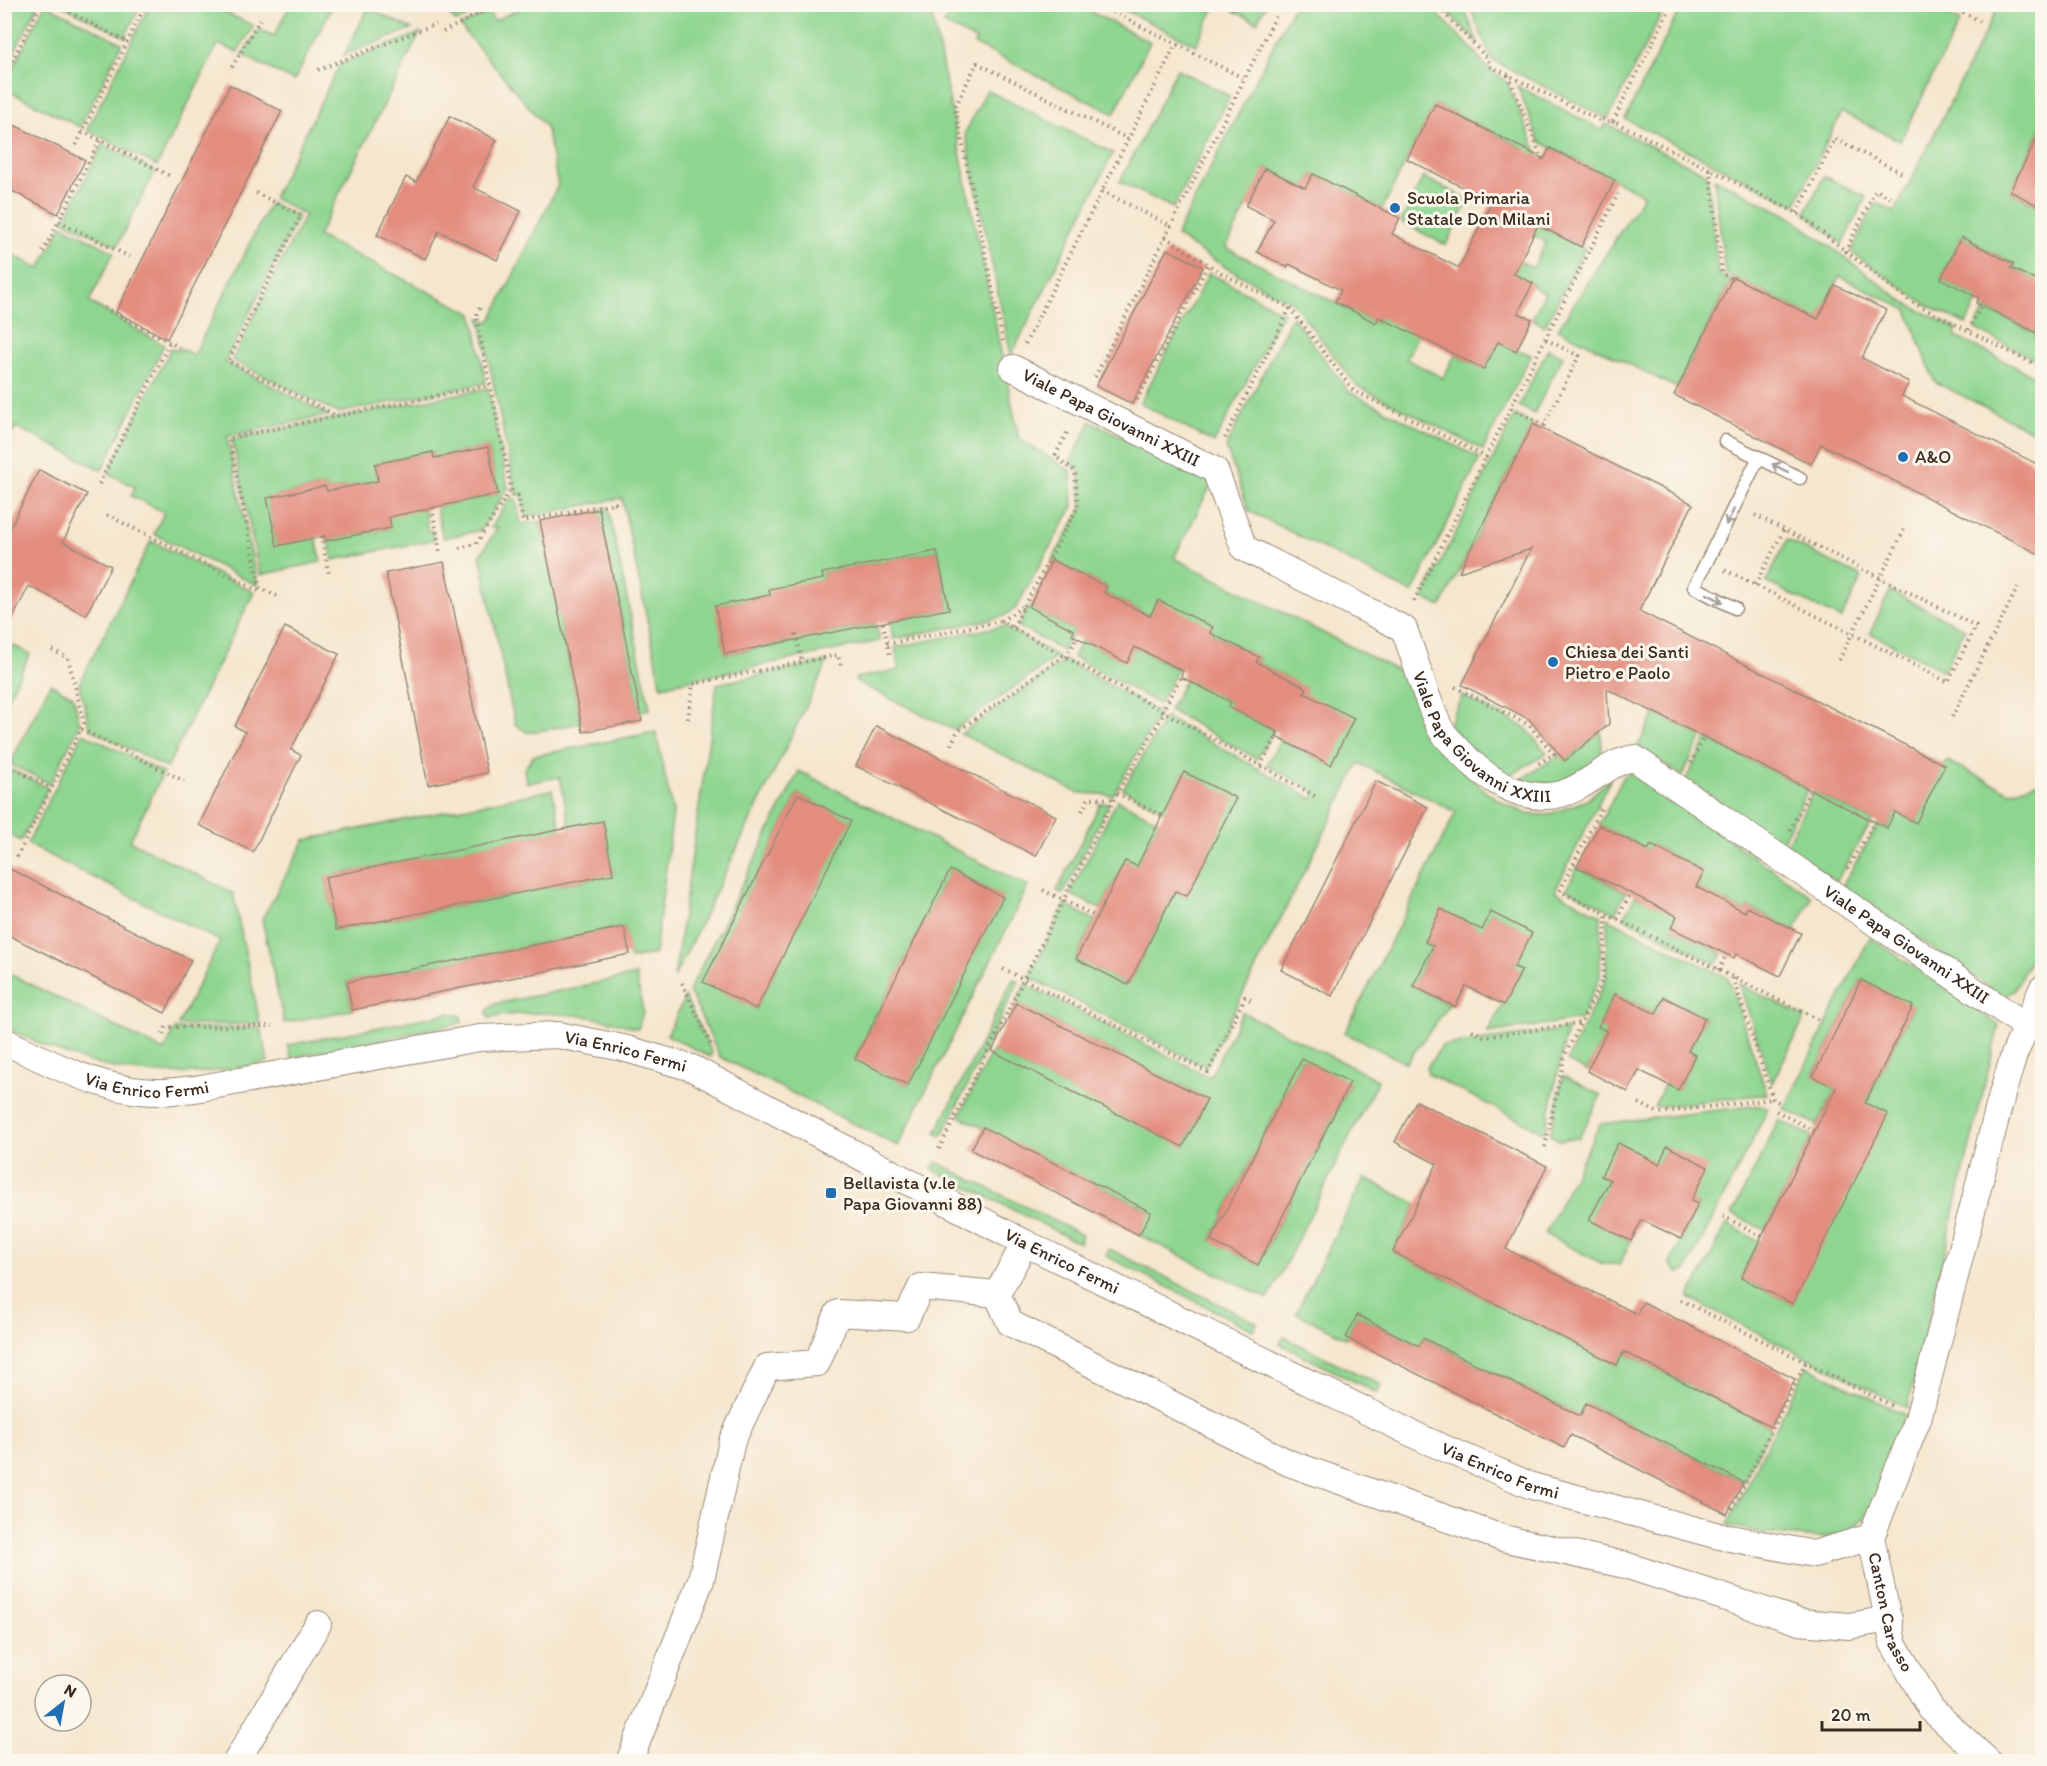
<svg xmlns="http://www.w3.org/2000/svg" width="2047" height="1766" viewBox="0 0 2047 1766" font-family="Itim,sans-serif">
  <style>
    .green { fill: #8ed590; stroke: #648057; stroke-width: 1.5; fill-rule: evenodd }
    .building { fill: #e38d7f }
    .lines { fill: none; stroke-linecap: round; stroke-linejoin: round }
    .service-casing { stroke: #988876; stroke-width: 15 }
    .minor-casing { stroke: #988876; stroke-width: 28 }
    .path { stroke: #988876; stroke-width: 4; stroke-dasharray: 1.5 4.5; stroke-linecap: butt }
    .service { stroke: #fff; stroke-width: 12 }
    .minor { stroke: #fff; stroke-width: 26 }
    .oneway { stroke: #a79f9a }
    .poi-dot { fill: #1f6fb2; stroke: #fbf7ec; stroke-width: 2 }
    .labels { text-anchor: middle; stroke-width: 6; stroke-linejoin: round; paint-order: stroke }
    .poi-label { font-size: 18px; fill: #3b2a1e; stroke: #fbf7ec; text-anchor: start }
    .street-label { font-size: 18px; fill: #3b2a1e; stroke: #fbf7ec }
  </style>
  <rect width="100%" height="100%" fill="#fbf7ec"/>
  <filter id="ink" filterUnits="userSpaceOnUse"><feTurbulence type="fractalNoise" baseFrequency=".0167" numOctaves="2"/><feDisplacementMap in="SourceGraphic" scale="12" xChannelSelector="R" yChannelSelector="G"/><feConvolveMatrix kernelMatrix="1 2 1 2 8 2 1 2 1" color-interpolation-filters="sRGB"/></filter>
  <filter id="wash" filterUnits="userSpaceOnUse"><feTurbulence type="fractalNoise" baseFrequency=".008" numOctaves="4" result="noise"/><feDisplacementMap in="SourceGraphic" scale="24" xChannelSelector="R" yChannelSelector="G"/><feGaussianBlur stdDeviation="1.35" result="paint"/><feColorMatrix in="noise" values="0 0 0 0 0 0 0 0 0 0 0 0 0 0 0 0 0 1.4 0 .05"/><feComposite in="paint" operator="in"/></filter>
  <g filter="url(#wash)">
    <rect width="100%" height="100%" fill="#f5e6cd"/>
    <g class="green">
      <polygon points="5,4 38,5 5,71 4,5"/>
      <polygon points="45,4 122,43 80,127 5,89 5,84"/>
      <polygon points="529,4 1076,4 1150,42 1114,114 974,44 976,40 944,24 951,10 942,5 930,6 1019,439 1071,471 1073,506 1016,608 1002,617 893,639 890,621 949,609 937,551 822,573 823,579 770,595 716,606 725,654 790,642 789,636 834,632 876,624 880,641 661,686 622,498 526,517 521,493 516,494 480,318 490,322 558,185 546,127 460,26 489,12 494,21"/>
      <polygon points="61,5 141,5 125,37"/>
      <polygon points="150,5 210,5 254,26 237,52 218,44 157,166 87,130"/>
      <polygon points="290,5 333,5 294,81 242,55 259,29 274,36"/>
      <polygon points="441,5 485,5 487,7 456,22"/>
      <polygon points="1114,5 1216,4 1216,5 1196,45"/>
      <polygon points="1222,5 1266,5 1257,22"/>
      <polygon points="1294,5 1429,5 1475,52 1483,64 1507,82 1542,164 1518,145 1435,104 1382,209 1313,174 1305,188 1266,168 1226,248 1376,323 1394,286 1438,296 1406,359 1443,378 1455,355 1484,369 1498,342 1531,355 1483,450 1357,386 1293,303 1230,270 1176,236"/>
      <polygon points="1441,5 1463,5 1478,43"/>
      <polygon points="1469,5 1666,5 1608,119 1492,60"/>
      <polygon points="1682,5 1928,5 1960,21 1900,141 1842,112 1795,205 1625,119"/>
      <polygon points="1999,5 2042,5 2042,127 2010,191 2042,208 2042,284 2011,268 2013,263 1961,237 1941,279 1979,298 1966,324 1927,305 1851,252 1876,203 1895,212"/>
      <polygon points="368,8 412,29 344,55"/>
      <polygon points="420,33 318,236 473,314 486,383 338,413 232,360 305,215 273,198 340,64"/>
      <polygon points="1177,69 1230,96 1173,208 1120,182"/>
      <polygon points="1517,86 1602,130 1606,124 1707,174 1718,274 1731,280 1677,388 1558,329 1644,195 1540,142"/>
      <polygon points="987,90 1113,153 1011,356 965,133"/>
      <polygon points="103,144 155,171 117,246 64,221"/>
      <polygon points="1824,176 1866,197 1842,244 1805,213"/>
      <polygon points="1423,177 1469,200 1446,245 1401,222"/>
      <polygon points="1714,178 1789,216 1907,304 1957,329 1954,336 2042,380 2042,436 1935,382 1907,310 1840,276 1818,319 1725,273"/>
      <polygon points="270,203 298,217 225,362 329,415 227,436 258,586 154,534 164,512 131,496 135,487 108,473 171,348 177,351 179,348 194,355"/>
      <polygon points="62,225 114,252 89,302 164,345 102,470 16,427 5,448 5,251 40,269"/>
      <polygon points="1537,225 1585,248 1545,326 1532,319 1545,293 1532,286 1533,283 1493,264 1520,261 1533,268 1546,242 1533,235"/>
      <polygon points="1209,273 1283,312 1214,443 1140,403"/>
      <polygon points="1986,308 2037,334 2034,339 2042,344 2042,363 1975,329"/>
      <polygon points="1292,316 1349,392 1480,458 1412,593 1249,511 1226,447"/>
      <polygon points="1548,349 1563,356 1534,414 1519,406"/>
      <polygon points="488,388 508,488 481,530 443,538 436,507 498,494 488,447 434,458 433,452 375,464 378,481 327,491 325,486 267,498 277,545 316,537 321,562 260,575 232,439"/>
      <polygon points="1515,415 1533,424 1441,607 1423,598"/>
      <polygon points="1091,421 1212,483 1174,558 1407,675 1450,758 1487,793 1506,804 1527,814 1547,815 1587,800 1611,778 1555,891 1601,915 1600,977 1581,1019 1487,1033 1522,971 1514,967 1531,933 1491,912 1474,946 1470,945 1478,928 1442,910 1425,942 1433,946 1413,986 1449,1005 1406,1063 1345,1033 1456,812 1359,763 1206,1067 1029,977 1065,905 1095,920 1076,959 1128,985 1175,891 1187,896 1184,772 1165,811 1123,789 1166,717 1313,799 1316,792 1267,765 1280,740 1330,765 1304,693 1306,688 1256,662 1259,657 1210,633 1158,600 1150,616 1104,593 1107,587 1052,560 1082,509 1079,469 1069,464"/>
      <polygon points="510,498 516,499 521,524 540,521 581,723 528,733 515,724 480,556 498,527 491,528"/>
      <polygon points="423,504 428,531 433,531 434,540 333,560 329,540 390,528 388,511"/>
      <polygon points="608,507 650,709 640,711 599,509"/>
      <polygon points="1787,540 1862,577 1841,619 1766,582"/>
      <polygon points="151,541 254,592 167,768 90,729 79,684"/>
      <polygon points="1890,591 1965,629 1944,671 1870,633"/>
      <polygon points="1029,607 1074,630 1063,651 1018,626"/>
      <polygon points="1003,626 1058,656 954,730 855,681 856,678 899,670 895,647"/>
      <polygon points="1082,640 1126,662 1135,647 1178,669 1159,704 1073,657"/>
      <polygon points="5,641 30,654 5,704"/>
      <polygon points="1065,660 1160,713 1113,795 1078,793 961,734"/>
      <polygon points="828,661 674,978 717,684"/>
      <polygon points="1186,679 1231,702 1229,707 1274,730 1257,759 1169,710"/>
      <polygon points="50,684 73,696 80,724 50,784 10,764"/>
      <polygon points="1462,696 1526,728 1547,753 1508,777 1485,764 1448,726"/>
      <polygon points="1655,713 1702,736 1682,776 1638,746"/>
      <polygon points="1601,731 1602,755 1589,767 1559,784 1516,782 1560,755 1565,761"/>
      <polygon points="656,732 673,813 655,954 630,959 624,927 347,982 352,1010 284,1023 262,919 305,840 552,790 561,830 325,877 336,930 613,874 603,822 570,828 560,777 527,783 524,770 533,756"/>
      <polygon points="83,733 163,773 130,841 233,893 260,1024 178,1025 220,941 27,844"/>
      <polygon points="1707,739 1808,789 1781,844 1686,779"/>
      <polygon points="1947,761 2010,792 2042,781 2042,935 2014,991 2004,997 1842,886 1878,825 1887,829 1895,812 1916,822"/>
      <polygon points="8,768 48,788 21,841 5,833 5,775"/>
      <path d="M799,771L1028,886L898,1146L720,1057L689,991ZM798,794L850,821L756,1009L704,982ZM950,870L1002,897L908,1085L855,1058Z"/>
      <polygon points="1632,773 1812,897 1795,930 1748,907 1745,912 1696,887 1703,871 1652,845 1648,850 1599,825 1624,776"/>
      <polygon points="1813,792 1872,821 1836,882 1785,847"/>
      <polygon points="1117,800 1159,821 1137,866 1125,861 1101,909 1070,894"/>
      <polygon points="1109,803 1063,894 1057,891 1100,804"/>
      <polygon points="1577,867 1626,892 1615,913 1567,889"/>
      <polygon points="1635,896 1640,899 1641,896 1678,914 1672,928 1722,953 1716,964 1624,918"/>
      <polygon points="1607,918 1728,978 1767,1094 1654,1107 1665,1083 1678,1089 1695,1055 1688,1051 1705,1018 1665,997 1647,1031 1652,1012 1615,994 1599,1026 1607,1031 1587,1071 1567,1061 1606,979"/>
      <polygon points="1870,937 1999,1025 1907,1408 1689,1298 1727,1224 1759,1241 1741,1278 1793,1304 1865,1103 1913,1007 1861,980 1813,1076 1836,1088 1817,1125 1784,1109"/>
      <path d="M4,971L164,1051L175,1029L261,1028L268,1062C162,1084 101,1076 5,1027Z"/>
      <path d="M636,975L643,1012L638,1029C592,1013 536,1009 488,1018L487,1011L495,1004Z"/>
      <polygon points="1013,979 1019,981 942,1136 936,1133"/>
      <path d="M1025,984L1210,1077L1242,1012L1378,1080L1268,1299L1139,1235L1150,1211L959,1116L992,1051L1184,1146L1207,1099L1016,1003ZM1302,1059L1350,1083L1258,1265L1211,1240Z"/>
      <polygon points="1739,984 1805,1017 1772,1083"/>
      <polygon points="685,997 712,1053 710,1057 667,1035"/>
      <polygon points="450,1013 461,1016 462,1023 291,1058 288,1045"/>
      <polygon points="1567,1029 1545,1133 1428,1074 1427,1067 1442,1046"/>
      <polygon points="1563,1076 1601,1095 1579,1138 1559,1140 1550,1135"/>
      <polygon points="1761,1105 1768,1109 1686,1271 1677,1273 1670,1263 1698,1205 1691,1201 1667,1147 1650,1180 1602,1176 1610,1180 1590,1220 1631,1241 1620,1264 1603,1264 1545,1234 1600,1124"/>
      <polygon points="1779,1120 1812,1136 1765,1230 1732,1214"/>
      <polygon points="936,1162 1082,1235 1079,1243 932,1169"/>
      <polygon points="1364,1178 1417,1204 1393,1252 1617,1365 1624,1352 1771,1427 1743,1482 1587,1403 1580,1416 1424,1338 1419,1346 1357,1315 1346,1338 1296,1313"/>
      <polygon points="1109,1249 1257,1323 1253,1330 1106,1256"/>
      <polygon points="1284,1337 1381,1385 1377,1393 1280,1344"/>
      <polygon points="1807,1366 1905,1415 1885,1498 1863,1520 1844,1534 1819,1538 1762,1533 1727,1525"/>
    </g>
    <g id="blocks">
      <g class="building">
        <polygon points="230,85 282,111 167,339 116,312"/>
        <polygon points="1435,104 1544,159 1550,148 1615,180 1581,247 1538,225 1514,274 1533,283 1518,313 1532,319 1516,351 1498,342 1484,369 1379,317 1376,323 1335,302 1341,290 1289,264 1287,267 1257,252 1274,220 1246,206 1265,168 1305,188 1313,174 1400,218 1392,234 1459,268 1492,202 1407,159"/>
        <polygon points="450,116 497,140 473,187 521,211 497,260 439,231 425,259 377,235 406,177 416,182"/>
        <polygon points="4,120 85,160 58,214 4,187"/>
        <polygon points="2043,127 2043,208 2010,191"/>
        <polygon points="1961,237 2014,264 2011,268 2043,284 2043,336 1976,303 1979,298 1941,279"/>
        <polygon points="1167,249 1203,267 1132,404 1096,386"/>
        <polygon points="1733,277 1818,319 1835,285 1886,310 1862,358 1909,382 1902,396 2043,467 2043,556 1821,444 1811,464 1674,395"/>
        <polygon points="1533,424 1693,504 1639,611 1945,765 1916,823 1895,812 1887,828 1607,689 1609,724 1565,761 1529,719 1462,685 1531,549 1459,572"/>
        <polygon points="488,447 498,494 389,517 391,528 325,541 324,536 277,546 267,498 325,486 327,491 378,481 375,464 433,452 434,458"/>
        <polygon points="39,470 87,494 63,542 111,566 86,615 29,586 4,635 4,540"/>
        <polygon points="599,509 642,721 583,732 540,521"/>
        <polygon points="937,551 949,609 725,654 715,606 770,595 769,589 823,579 822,573"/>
        <polygon points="1052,560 1107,587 1104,593 1150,616 1158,600 1213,627 1210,633 1259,657 1256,662 1307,688 1304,693 1354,718 1331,765 1276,737 1278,732 1228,707 1231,702 1181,677 1183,671 1135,647 1127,663 1072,635 1074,630 1029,607"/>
        <polygon points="444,562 487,773 428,785 386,573"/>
        <polygon points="285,627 339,654 291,750 301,755 253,852 199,825 245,732 235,726"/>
        <polygon points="876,726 1056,816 1036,856 856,766"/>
        <polygon points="1184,772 1236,798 1187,896 1175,891 1128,985 1076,959 1125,861 1137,866"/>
        <polygon points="1376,781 1428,807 1332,996 1281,970"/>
        <polygon points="798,794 851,821 756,1009 703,982"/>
        <polygon points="603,821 613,874 336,930 325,877"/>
        <polygon points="1599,825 1648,850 1651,845 1704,872 1696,887 1745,912 1747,907 1801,933 1780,976 1736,954 1734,958 1671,928 1677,916 1577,867"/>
        <polygon points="4,866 191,960 165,1013 4,933"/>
        <polygon points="950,870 1003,897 908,1085 855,1059"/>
        <polygon points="1441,909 1482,930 1491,912 1532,933 1514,967 1522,970 1504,1005 1466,986 1455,1007 1413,986 1433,946 1425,942"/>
        <polygon points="624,927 630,954 352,1010 347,982"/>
        <polygon points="1861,980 1913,1006 1865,1103 1888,1114 1793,1304 1741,1278 1836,1088 1813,1077"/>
        <polygon points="1615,994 1656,1014 1664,997 1705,1018 1688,1051 1695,1055 1678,1090 1639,1070 1628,1092 1587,1071 1607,1031 1598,1027"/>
        <polygon points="1016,1003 1207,1099 1183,1147 992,1051"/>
        <polygon points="1302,1059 1350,1082 1258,1265 1211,1241"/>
        <polygon points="1416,1101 1547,1166 1506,1249 1637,1314 1643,1302 1795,1379 1771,1427 1624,1352 1617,1365 1393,1252 1437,1164 1395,1142"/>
        <polygon points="983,1127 1151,1212 1139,1235 971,1150"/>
        <polygon points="1618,1143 1659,1164 1667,1146 1708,1167 1691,1201 1698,1204 1681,1239 1642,1220 1631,1241 1589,1220 1610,1180 1601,1176"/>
        <polygon points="1357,1315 1419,1346 1423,1338 1580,1416 1586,1403 1743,1482 1727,1514 1571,1435 1564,1448 1346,1338"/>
      </g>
    </g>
  </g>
  <g filter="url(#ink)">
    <use href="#blocks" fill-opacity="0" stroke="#988876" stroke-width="1.5"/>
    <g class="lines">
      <g class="service-casing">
        <g id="service">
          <polyline points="1725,441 1800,478"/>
          <polyline points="1735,608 1694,587 1759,457"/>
        </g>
      </g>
      <g class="minor-casing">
        <g id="minor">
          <path id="s1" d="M1013,368L1215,470L1244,548L1404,629C1416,661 1425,697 1440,728C1444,736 1452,742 1458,749C1483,777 1521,804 1561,794C1588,787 1607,762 1634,758L2026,1026"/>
          <path id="s2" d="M4,1041C51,1064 105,1092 158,1092C170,1092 183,1090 195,1089L479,1038L558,1035L623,1048L692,1068L1025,1243L1423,1439L1532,1486L1719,1536L1814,1554L1871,1537"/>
          <polyline points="997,1294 1010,1323 1289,1463 1502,1538 1625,1565 1800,1622 1849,1626 1889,1619"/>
          <polyline points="1871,1537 1918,1419 2003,1091 2014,1055 2042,989"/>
          <path id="s3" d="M1871,1537L1893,1643L1931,1709L1989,1762"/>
          <polyline points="236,1762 318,1624"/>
          <polyline points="629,1762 701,1580 732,1441 767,1367 817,1363 838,1313 907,1317 921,1287 997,1294 1025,1243"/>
        </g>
      </g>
      <g class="path">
        <polyline points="54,4 127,42"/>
        <polyline points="1097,4 1245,79"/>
        <polyline points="1435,4 1488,59 1490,66 1601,121 1602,119 1612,124 1613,121 1797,213 1911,302 2042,368"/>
        <polyline points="1947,4 1980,21"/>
        <polyline points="443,32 498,4"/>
        <polyline points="232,67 262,16"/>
        <polyline points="318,70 436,24"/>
        <polyline points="1508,75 1543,162"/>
        <polyline points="4,77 41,4"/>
        <polyline points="1613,121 1672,4"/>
        <polyline points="82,131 100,140"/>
        <polyline points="76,145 146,4"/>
        <polyline points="1710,169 1722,274 1732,279"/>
        <polyline points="1102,191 1171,226"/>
        <polyline points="256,193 301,215 228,361 337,416"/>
        <polyline points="1797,213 1835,139 1904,174"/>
        <polyline points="1165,237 1223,274 1290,308 1223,442"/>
        <polyline points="43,252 59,221"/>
        <polyline points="1845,252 1876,190 1891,198"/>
        <polyline points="130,257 59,221 100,140 170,176"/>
        <polyline points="104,308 179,347"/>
        <polyline points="480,308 476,316 513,497 518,496 523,521 615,503 616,505"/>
        <polyline points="1290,308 1353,390 1486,457 1618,194"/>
        <polyline points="1969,330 1981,305"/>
        <polyline points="1003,341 955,107 977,63 1128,139"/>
        <polyline points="1025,344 1176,44"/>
        <polyline points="1095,377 1282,4"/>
        <polyline points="1137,400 1208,265"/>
        <polyline points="1511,408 1544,425 1579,356 1545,339"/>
        <polyline points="99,484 170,342"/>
        <polyline points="432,508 440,552"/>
        <polyline points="107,515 259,591 260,588"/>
        <polyline points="321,536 329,574"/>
        <polyline points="459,548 476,544 511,489"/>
        <polyline points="1725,570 1948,682 1976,626 1755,515"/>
        <polyline points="1755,585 1784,530"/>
        <polyline points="277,596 260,588 229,438 490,385"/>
        <polyline points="1414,601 1486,457"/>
        <polyline points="1001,621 1024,606"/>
        <polyline points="883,623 890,656"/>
        <polyline points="1013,627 1078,506 1075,471 1055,456 1069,429"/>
        <polyline points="796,634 802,662"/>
        <polyline points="887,644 1001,621 1315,796"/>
        <polyline points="52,650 68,658 84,723 81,729"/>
        <polyline points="1066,657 1077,638"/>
        <polyline points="1839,660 1904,530"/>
        <polyline points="1455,687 1529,725 1554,754 1536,765"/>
        <polyline points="1162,711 1181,677"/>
        <polyline points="1952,717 2018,587"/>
        <polyline points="688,719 693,684 838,655 841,666"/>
        <polyline points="4,726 11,730"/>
        <polyline points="951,745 957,732 1063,656"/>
        <polyline points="1691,763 1704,737"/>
        <polyline points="4,764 52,788"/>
        <polyline points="1260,766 1276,738"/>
        <polyline points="1117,793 1162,816"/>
        <polyline points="1601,809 1560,891 1821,1021"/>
        <polyline points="1082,811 1089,798 1114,799"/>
        <polyline points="1790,830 1810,791"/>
        <polyline points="17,857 81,729 184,781"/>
        <polyline points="1847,869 1874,823"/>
        <polyline points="1043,890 1097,917"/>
        <polyline points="1617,919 1630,894"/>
        <polyline points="1003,969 1208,1072 1245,997 1252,1001"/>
        <polyline points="1718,970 1726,955"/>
        <polyline points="1733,978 1773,1099 1780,1103"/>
        <polyline points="682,983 711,1045"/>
        <polyline points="1472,1030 1485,1037 1580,1023"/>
        <polyline points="163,1034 166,1027 273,1026"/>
        <polyline points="1639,1103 1658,1113 1773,1099"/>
        <polyline points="1776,1111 1815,1131"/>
        <polyline points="1545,1147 1565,1055 1603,979 1606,914"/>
        <polyline points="939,1149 1114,799 1165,712"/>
        <polyline points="1723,1216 1762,1236"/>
        <polyline points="1681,1300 1893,1406"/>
        <polyline points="1732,1509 1806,1362"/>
      </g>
      <use href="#service" class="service"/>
      <use href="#minor" class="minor"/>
    </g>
    <defs><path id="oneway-shaft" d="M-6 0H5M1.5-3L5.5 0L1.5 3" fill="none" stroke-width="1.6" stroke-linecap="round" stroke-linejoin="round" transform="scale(1.5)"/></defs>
    <g class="oneway">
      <use href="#oneway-shaft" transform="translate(1780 468) rotate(-153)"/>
      <use href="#oneway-shaft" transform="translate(1730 517) rotate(117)"/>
      <use href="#oneway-shaft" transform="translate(1715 598) rotate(27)"/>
    </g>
  </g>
  <g class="poi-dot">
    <circle cx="1395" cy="208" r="6"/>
    <circle cx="1903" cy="457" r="6"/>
    <circle cx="1553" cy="662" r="6"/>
    <rect x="825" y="1187" width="12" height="12" rx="3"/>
  </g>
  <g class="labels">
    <g class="poi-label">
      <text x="1407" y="204">Scuola Primaria<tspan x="1407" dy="21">Statale Don Milani</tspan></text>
      <text x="1915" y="463">A&amp;O</text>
      <text x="1565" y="658">Chiesa dei Santi<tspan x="1565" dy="21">Pietro e Paolo</tspan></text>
      <text x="843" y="1189">Bellavista (v.le<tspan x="843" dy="21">Papa Giovanni 88)</tspan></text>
    </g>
    <g class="street-label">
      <text dy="6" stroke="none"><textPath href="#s1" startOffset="110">Viale Papa Giovanni XXIII</textPath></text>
      <text dy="6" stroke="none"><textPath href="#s1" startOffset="632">Viale Papa Giovanni XXIII</textPath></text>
      <text dy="6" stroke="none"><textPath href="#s1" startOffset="1152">Viale Papa Giovanni XXIII</textPath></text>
      <text dy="6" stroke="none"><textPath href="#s2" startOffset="638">Via Enrico Fermi</textPath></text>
      <text dy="6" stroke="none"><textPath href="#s2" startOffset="152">Via Enrico Fermi</textPath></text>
      <text dy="6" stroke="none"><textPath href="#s2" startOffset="1124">Via Enrico Fermi</textPath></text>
      <text dy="6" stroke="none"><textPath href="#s2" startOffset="1610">Via Enrico Fermi</textPath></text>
      <text dy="6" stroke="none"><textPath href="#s3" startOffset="78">Canton Carasso</textPath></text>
    </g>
  </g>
  <rect width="2047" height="1766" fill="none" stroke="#fbf7ec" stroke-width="24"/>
  <g transform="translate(63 1703) rotate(31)"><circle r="28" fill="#fbf7ec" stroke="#aea59a" stroke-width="1.5"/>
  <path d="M0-4.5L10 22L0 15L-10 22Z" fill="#1f6fb2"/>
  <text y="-9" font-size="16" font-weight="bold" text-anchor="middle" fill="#3b2a1e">N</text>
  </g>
  <path d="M1822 1721v9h98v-9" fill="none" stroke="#3b2a1e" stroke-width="3"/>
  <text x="1831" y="1721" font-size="18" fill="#3b2a1e" stroke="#fbf7ec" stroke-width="4.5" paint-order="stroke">20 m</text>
</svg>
